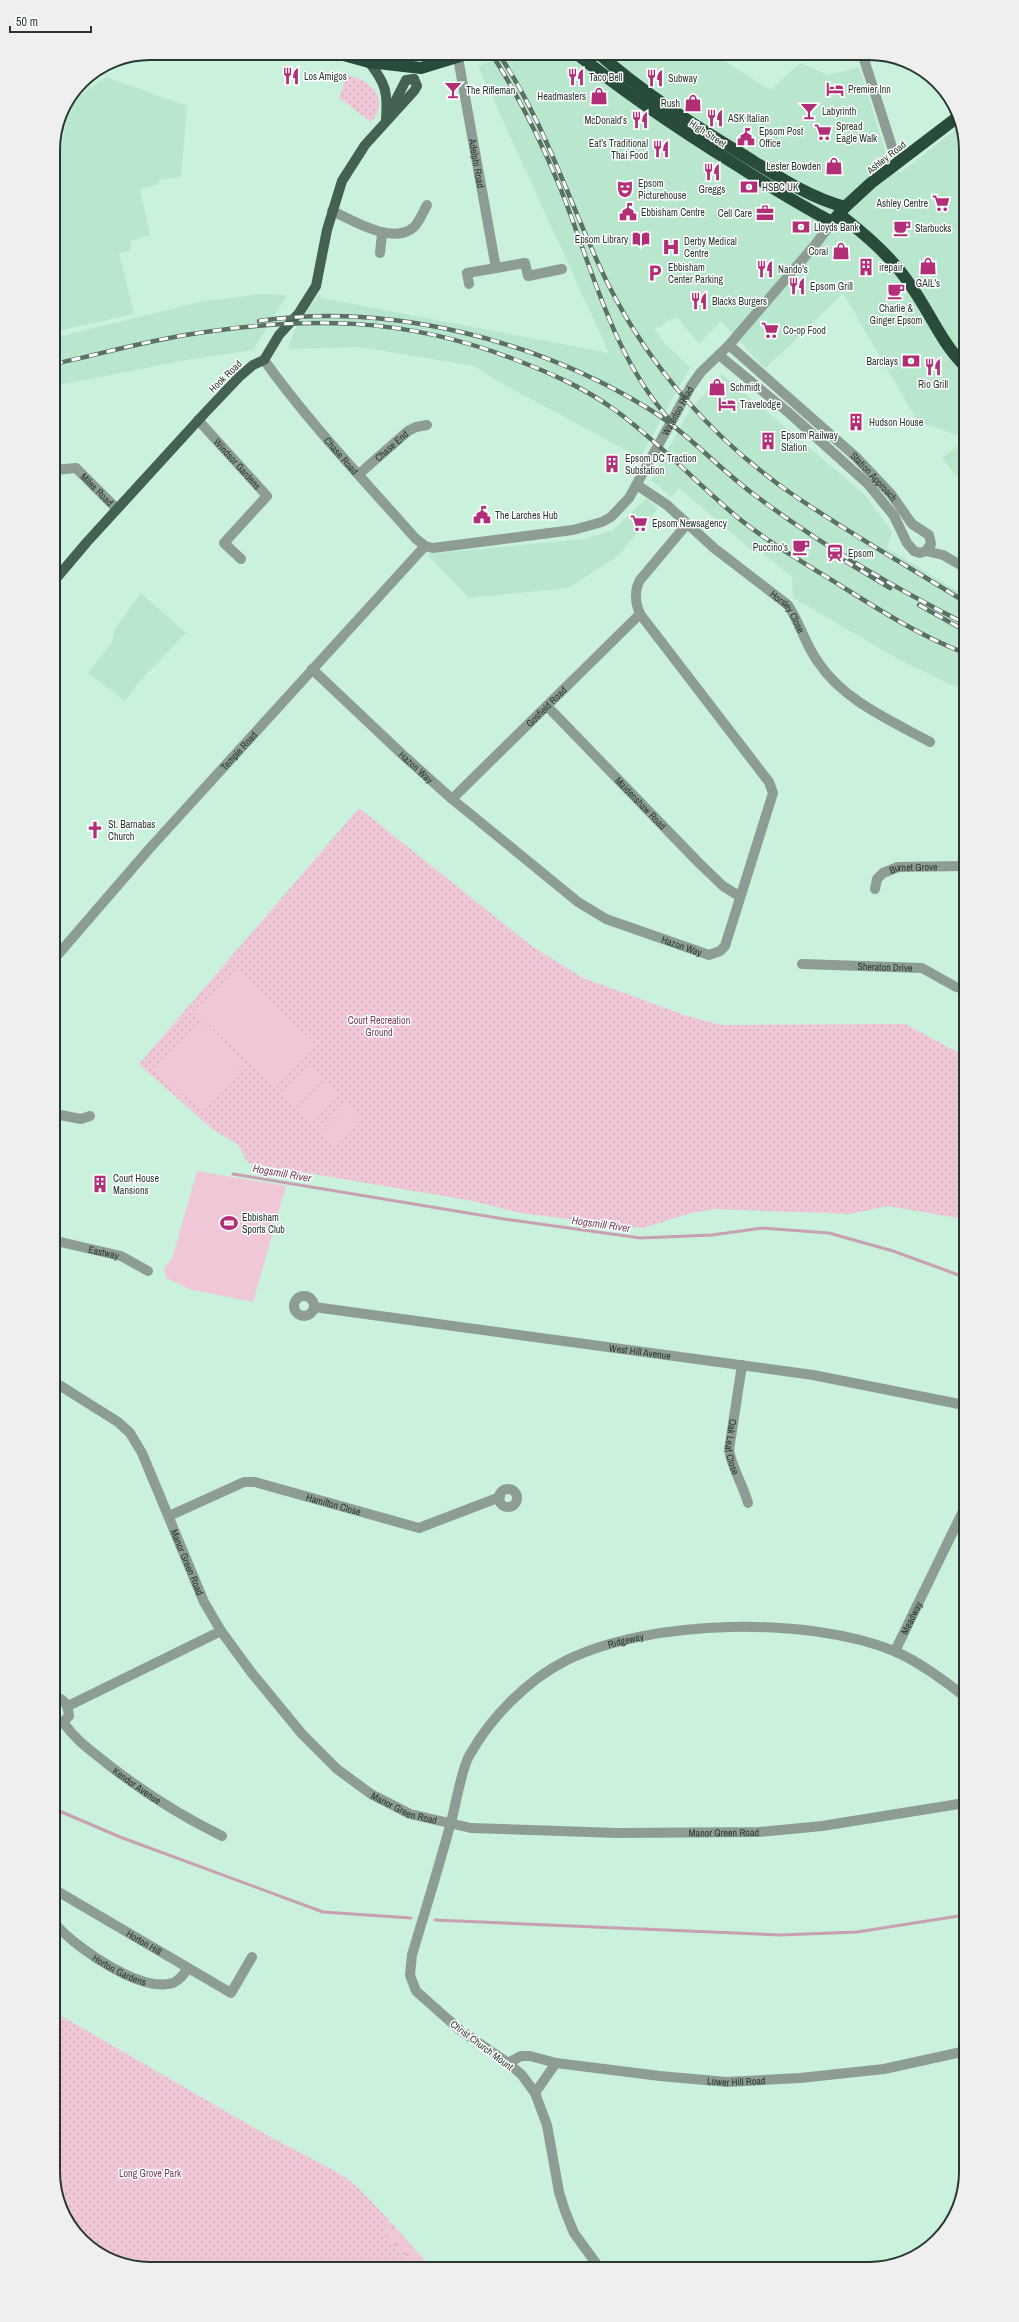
<svg xmlns="http://www.w3.org/2000/svg" width="1019" height="2322" viewBox="0 0 1019 2322" font-family="'Archivo Narrow',sans-serif">
  <style>
    .built { fill: #b8e7cd }
    .grass { fill: url(#grass-dots) }
    .forest { fill: url(#forest-crowns) }
    .pitch { fill: #efc7d7 }
    .lines { fill: none; stroke-linecap: round; stroke-linejoin: round }
    .stream { stroke: #c8a0b1; stroke-width: 3 }
    .minor { stroke: #8d9d94; stroke-width: 10 }
    .major { stroke: #446151; stroke-width: 10 }
    .highway { stroke: #294c3a; stroke-width: 12 }
    .rail-casing { stroke: #5a7164; stroke-width: 4.5 }
    .rail { stroke: #fff; stroke-width: 3; stroke-dasharray: 9; stroke-linecap: butt }
    .labels { text-anchor: middle; stroke-width: 3; stroke-linejoin: round; paint-order: stroke }
    .poi-label { font-size: 10px; fill: #293830; stroke: #fff; text-anchor: start }
    .street-label { font-size: 10px; fill: #293830; stroke: #fff }
    .park-label { font-size: 10px; fill: #76405a; stroke: #fff }
    .water-label { font-size: 11px; font-style: italic; fill: #743f58; stroke: #fff }
    .rim { fill: none; stroke: #293830; stroke-width: 2 }
  </style>
  <defs>
    <pattern id="grass-dots" width="8" height="8" patternUnits="userSpaceOnUse"><rect width="8" height="8" fill="#efc7d7"/><path d="M2 2h.1M6 6h.1" fill="none" stroke="#cdacb9" stroke-width="1.8" stroke-linecap="round"/></pattern>
    <pattern id="forest-crowns" width="20" height="18" patternUnits="userSpaceOnUse"><rect width="20" height="18" fill="#efc7d7"/><path d="M2 6a3 3 0 1 1 6 0M12 15a3 3 0 1 1 6 0" fill="none" stroke="#cdacb9"/></pattern>
  </defs>
  <rect width="100%" height="100%" fill="#caf1db"/>
  <g class="built">
    <polygon points="515,53 706,53 721,59 771,90 800,63 828,75 859,67 886,153 900,173 961,125 962,436 918,422 843,293 765,369 721,321 699,344 678,318 671,319 658,328 654,327 664,343 690,367 640,458 494,379 475,366 360,347 288,349 295,329 320,293 321,298 609,353 478,66"/>
    <polygon points="106,77 187,106 181,177 159,180 159,184 140,189 150,235 130,241 131,250 119,253 134,314 54,332 53,182 71,102"/>
    <polygon points="260,294 287,295 253,350 186,360 54,386 54,338 200,302"/>
    <polygon points="722,374 865,495 892,532 887,548 962,594 962,690 900,660 793,598 792,577 760,551 754,552 679,488 671,497 651,480 690,410"/>
    <polygon points="962,441 962,482 942,459"/>
    <polygon points="647,498 658,508 617,557 568,588 469,598 427,554 584,539 612,531"/>
    <polygon points="141,593 186,633 138,683 125,701 88,673 112,642 115,629"/>
  </g>
  <g class="grass">
    <path d="M347,75C370,80 391,98 371,122L339,98Z"/>
    <polygon points="359,808 533,947 583,978 687,1016 721,1025 905,1024 963,1055 964,1219 888,1206 850,1214 714,1209 688,1214 643,1228 520,1213 473,1201 248,1163 238,1145 211,1128 139,1064"/>
    <polygon points="58,2014 263,2133 342,2175 356,2186 389,2220 383,2234 414,2267 143,2269 91,2249 58,2203"/>
  </g>
  <polygon class="forest" points="389,2220 427,2263 430,2267 414,2267 383,2234"/>
  <g class="pitch">
    <polygon points="236,970 316,1044 276,1087 197,1014"/>
    <polygon points="198,1022 244,1064 201,1111 155,1069"/>
    <polygon points="308,1066 322,1078 295,1107 282,1094"/>
    <polygon points="326,1082 339,1095 313,1123 299,1111"/>
    <polygon points="348,1103 361,1115 335,1144 321,1131"/>
    <polygon points="197,1171 286,1186 253,1302 189,1289 166,1278 164,1268 172,1259"/>
  </g>
  <g class="lines">
    <g class="stream">
      <polyline points="233,1174 504,1219 640,1238 712,1235 762,1228 829,1233 893,1251 964,1277"/>
      <polyline points="57,1810 120,1837 323,1912 411,1918"/>
      <polyline points="435,1920 780,1935 857,1932 965,1915"/>
    </g>
    <g class="minor">
      <polyline points="862,53 893,150 899,162"/>
      <path id="s1" d="M458,58L496,268"/>
      <path d="M332,211C353,220 393,246 414,227C419,222 423,212 427,205"/>
      <polyline points="380,253 382,234"/>
      <polyline points="469,284 467,273 525,263 528,276 562,269"/>
      <path id="s2" d="M729,345L856,457L891,494L912,524L929,535L931,544L926,551"/>
      <polyline points="719,355 789,413 868,484 894,516 907,543 914,551 920,553 926,551 943,555 962,566"/>
      <path id="s3" d="M264,360C309,423 364,480 415,538L425,546L433,548L573,530L602,522L611,517L629,498L691,386L701,372L729,345L815,245L832,222"/>
      <path id="s4" d="M198,420L267,496L224,543L241,559"/>
      <path id="s5" d="M54,470L76,468L117,509"/>
      <path id="s6" d="M359,474L408,431L416,427L427,425"/>
      <path id="s7" d="M637,485L667,505L714,548L788,605C800,623 805,644 818,662C844,701 890,720 930,742"/>
      <path id="s8" d="M312,669L403,755L452,799L578,902L606,919L709,955L720,951L725,946L773,793L769,782L640,614C635,602 634,591 640,580L687,524"/>
      <path id="s9" d="M547,706L699,863L723,886L739,896"/>
      <path id="s10" d="M452,799L640,614"/>
      <path id="s11" d="M875,889L877,879L883,873L898,867L963,866"/>
      <path id="s12" d="M55,958L150,848L425,546"/>
      <path id="s13" d="M802,964L922,968L956,987L963,988"/>
      <polyline points="55,1114 81,1119 90,1116"/>
      <path id="s14" d="M56,1241L121,1256L148,1271"/>
      <circle cx="304" cy="1306" r="10"/>
      <path id="s15" d="M314,1307L813,1375L964,1405"/>
      <path id="s16" d="M742,1365L729,1450C732,1468 743,1485 748,1503"/>
      <path id="s17" d="M56,1383L118,1422L130,1433L142,1453L204,1602L221,1631L251,1672L302,1734L337,1769L371,1794L410,1814L471,1828L617,1833L759,1832L822,1826L965,1803"/>
      <circle cx="508" cy="1498" r="9"/>
      <path id="s18" d="M169,1516L244,1482H255L419,1528L500,1497"/>
      <path id="s19" d="M895,1651L964,1509"/>
      <path d="M57,1697C66,1701 68,1706 69,1716L63,1722L57,1725"/>
      <polyline points="68,1706 221,1631"/>
      <path id="s20" d="M63,1722C76,1741 93,1752 110,1766C145,1793 181,1816 222,1836"/>
      <path id="s21" d="M57,1891L231,1993L252,1957"/>
      <path id="s22" d="M57,1926C78,1949 141,1993 173,1983C180,1980 184,1974 188,1968"/>
      <path id="s23" d="M508,2063L521,2056H530L556,2063L660,2076L727,2082L800,2078L884,2069L966,2051"/>
      <polyline points="535,2093 556,2063"/>
      <path id="s24" d="M598,2266L574,2233L565,2211L559,2192L547,2125L535,2093L522,2075L508,2063L460,2030L416,1991L410,1975L412,1955C425,1911 439,1867 451,1822C456,1804 461,1771 469,1756C491,1717 527,1680 567,1660C651,1619 808,1616 894,1651C916,1660 947,1682 965,1697"/>
    </g>
    <g class="major">
      <path d="M369,62C386,84 388,92 386,120"/>
      <polyline points="389,113 406,80 414,79"/>
      <polyline points="54,581 87,542 204,414 239,377 253,365 264,360 279,335 299,313 316,286 327,230 342,181 365,145 414,91 417,86 414,79"/>
    </g>
    <g class="highway">
      <polyline points="336,53 369,62 421,68 470,53"/>
      <path d="M576,53C627,95 682,131 738,166C769,186 800,205 832,222L845,207L871,183L959,116"/>
      <path d="M598,53C643,93 694,125 745,156C777,176 808,197 845,207"/>
      <path d="M839,214C866,235 892,257 911,286C929,311 940,340 962,363"/>
    </g>
    <g class="rail-casing">
      <g id="rail">
        <path d="M491,53C518,95 540,139 559,185C591,263 611,354 669,419"/>
        <path d="M498,53C547,125 570,207 608,284C650,368 715,441 792,494C847,532 906,565 962,600"/>
        <path d="M259,321C389,302 537,340 649,409C688,433 719,469 756,496C820,544 891,586 962,622"/>
        <path d="M54,364C100,354 146,341 192,334C306,316 403,317 511,358C548,372 583,387 615,410C659,442 695,482 737,517C768,542 804,563 838,584C878,609 918,635 962,652"/>
        <polyline points="845,561 890,588"/>
        <polyline points="919,605 962,629"/>
      </g>
    </g>
    <use href="#rail" class="rail"/>
  </g>
  <defs>
    <g id="restaurant-bare" transform="scale(1.38)"><path d="M-5-6h1v4h1v-4h1v4h1v-4h1v5L-1.5 .5V6h-2V.5L-5-1ZM5-6V6H3V1.5H1.5Q1.5-4 5-6Z" fill="#b22e77" stroke="#fff" stroke-width="2.5" paint-order="stroke"/></g>
    <g id="hotel-bare" transform="scale(1.38)"><path d="M-6-4.5h1.5V1H6V5H4.5V3h-9V5H-6ZM-4 0a1.8 1.8 0 1 1 3.6 0ZM.5 0V-2.5h3Q6-2.5 6 0Z" fill="#b22e77" stroke="#fff" stroke-width="2.5" paint-order="stroke"/></g>
    <g id="bar-bare" transform="scale(1.38)"><path d="M-6-5H6L.8 .8V4.5H3.5V6h-7V4.5H-.8V.8Z" fill="#b22e77" stroke="#fff" stroke-width="2.5" paint-order="stroke"/></g>
    <g id="shop-bare" transform="scale(1.38)"><path d="M-5-2.5h2.3a2.7 3.5 0 0 1 5.4 0H5L5.5 6h-11ZM-1.5-2.5h3a1.5 2.3 0 0 0-3 0Z" fill="#b22e77" stroke="#fff" stroke-width="2.5" paint-order="stroke"/></g>
    <g id="supermarket-bare" transform="scale(1.38)"><path d="M-6-5.5h2.5l.6 2H6L4.5 2H-2.5L-4.4-4H-6ZM-1.5 3.2a1.3 1.3 0 1 0 .1 0ZM3 3.2a1.3 1.3 0 1 0 .1 0Z" fill="#b22e77" stroke="#fff" stroke-width="2.5" paint-order="stroke"/></g>
    <g id="civic-bare" transform="scale(1.38)"><path d="M-.6-6.5H3V-4.5H.6V-3L4-1V1h2V6H-6V1h2V-1L-.6-3ZM-1.2 2.5V6h2.4V2.5Z" fill="#b22e77" stroke="#fff" stroke-width="2.5" paint-order="stroke"/></g>
    <g id="bank-bare" transform="scale(1.38)"><path d="M-6-4H6V4H-6ZM0-2.3a2.3 2.3 0 1 0 0 4.6a2.3 2.3 0 1 0 0-4.6Z" fill="#b22e77" stroke="#fff" stroke-width="2.5" paint-order="stroke"/></g>
    <g id="theatre-bare" transform="scale(1.38)"><path d="M-5-5.5Q0-4 5-5.5V0Q5 5 0 6Q-5 5-5 0ZM-3.3-2.5H-1v1.5H-3.3ZM1-2.5H3.3v1.5H1ZM-2.8 1Q0 5.5 2.8 1Z" fill="#b22e77" stroke="#fff" stroke-width="2.5" paint-order="stroke"/></g>
    <g id="office-bare" transform="scale(1.38)"><path d="M-6-3h4V-5.5h4V-3h4V5H-6ZM-1-4.5V-3h2v-1.5ZM-6 0V1H6V0Z" fill="#b22e77" stroke="#fff" stroke-width="2.5" paint-order="stroke"/></g>
    <g id="cafe-bare" transform="scale(1.38)"><path d="M-5.5-4.5H6V0H3Q3 3.5 0 3.5H-2.5Q-5.5 3.5-5.5 0ZM3-3.2v2h1.7v-2ZM-6 4.5H4V6H-6Z" fill="#b22e77" stroke="#fff" stroke-width="2.5" paint-order="stroke"/></g>
    <g id="library-bare" transform="scale(1.38)"><path d="M-6-4Q-3-5.5-.7-3.5V5Q-3 3-6 4ZM6-4Q3-5.5 .7-3.5V5Q3 3 6 4Z" fill="#b22e77" stroke="#fff" stroke-width="2.5" paint-order="stroke"/></g>
    <g id="hospital-bare" transform="scale(1.38)"><path d="M-5-5h3v3.5h4V-5h3V5h-3V1.5h-4V5h-3Z" fill="#b22e77" stroke="#fff" stroke-width="2.5" paint-order="stroke"/></g>
    <g id="building-bare" transform="scale(1.38)"><path d="M-4-6H4V6H1V3H-1V6H-4ZM-2.5-4.3h1.7v1.8h-1.7ZM.8-4.3h1.7v1.8H.8ZM-2.5-1h1.7V.8h-1.7ZM.8-1h1.7V.8H.8Z" fill="#b22e77" stroke="#fff" stroke-width="2.5" paint-order="stroke"/></g>
    <g id="parking-bare" transform="scale(1.38)"><path d="M-3.5-5.5H1a3.5 3.5 0 0 1 0 7H-1V5.5H-3.5ZM-1-3.4V-.6H.8a1.4 1.4 0 0 0 0-2.8Z" fill="#b22e77" stroke="#fff" stroke-width="2.5" paint-order="stroke"/></g>
    <g id="station-bare" transform="scale(1.38)"><path d="M-3-6H3Q5-6 5-4V2Q5 4 3 4L4.5 6H3L1.5 4h-3L-3 6H-4.5L-3 4Q-5 4-5 2V-4Q-5-6-3-6ZM-3.5-4v3h7v-3ZM-3.5 1v1.5H-2V1ZM2 1v1.5H3.5V1Z" fill="#b22e77" stroke="#fff" stroke-width="2.5" paint-order="stroke"/></g>
    <g id="church-bare" transform="scale(1.38)"><path d="M-1.2-6h2.4v3.5h3.3v2.4h-3.3V6h-2.4V-.1h-3.3v-2.4h3.3Z" fill="#b22e77" stroke="#fff" stroke-width="2.5" paint-order="stroke"/></g>
    <g id="stadium-bare" transform="scale(1.38)"><path d="M0-5a6.5 5 0 1 0 0 10a6.5 5 0 1 0 0-10ZM-3.5-1.8h7v3.6h-7Z" fill="#b22e77" stroke="#fff" stroke-width="2.5" paint-order="stroke"/></g>
  </defs>
  <g fill-rule="evenodd">
    <use href="#restaurant-bare" x="291" y="76"/>
    <use href="#restaurant-bare" x="576" y="77"/>
    <use href="#restaurant-bare" x="655" y="78"/>
    <use href="#hotel-bare" x="835" y="89"/>
    <use href="#bar-bare" x="453" y="90"/>
    <use href="#shop-bare" x="599" y="96"/>
    <use href="#shop-bare" x="693" y="103"/>
    <use href="#bar-bare" x="809" y="111"/>
    <use href="#restaurant-bare" x="715" y="118"/>
    <use href="#restaurant-bare" x="640" y="120"/>
    <use href="#supermarket-bare" x="823" y="132"/>
    <use href="#civic-bare" x="746" y="137"/>
    <use href="#restaurant-bare" x="661" y="149"/>
    <use href="#shop-bare" x="834" y="166"/>
    <use href="#restaurant-bare" x="712" y="172"/>
    <use href="#bank-bare" x="749" y="187"/>
    <use href="#theatre-bare" x="625" y="189"/>
    <use href="#supermarket-bare" x="941" y="203"/>
    <use href="#civic-bare" x="628" y="212"/>
    <use href="#office-bare" x="765" y="213"/>
    <use href="#bank-bare" x="801" y="227"/>
    <use href="#cafe-bare" x="902" y="228"/>
    <use href="#library-bare" x="641" y="239"/>
    <use href="#hospital-bare" x="671" y="247"/>
    <use href="#shop-bare" x="841" y="251"/>
    <use href="#shop-bare" x="928" y="266"/>
    <use href="#building-bare" x="866" y="267"/>
    <use href="#restaurant-bare" x="765" y="269"/>
    <use href="#parking-bare" x="655" y="273"/>
    <use href="#restaurant-bare" x="797" y="286"/>
    <use href="#cafe-bare" x="896" y="291"/>
    <use href="#restaurant-bare" x="699" y="301"/>
    <use href="#supermarket-bare" x="770" y="330"/>
    <use href="#bank-bare" x="911" y="361"/>
    <use href="#restaurant-bare" x="933" y="367"/>
    <use href="#shop-bare" x="717" y="387"/>
    <use href="#hotel-bare" x="727" y="404"/>
    <use href="#building-bare" x="856" y="422"/>
    <use href="#building-bare" x="768" y="441"/>
    <use href="#building-bare" x="612" y="464"/>
    <use href="#civic-bare" x="482" y="515"/>
    <use href="#supermarket-bare" x="639" y="523"/>
    <use href="#cafe-bare" x="801" y="547"/>
    <use href="#station-bare" x="835" y="553"/>
    <use href="#church-bare" x="95" y="830"/>
    <use href="#building-bare" x="100" y="1184"/>
    <use href="#stadium-bare" x="229" y="1223"/>
  </g>
  <g class="labels">
    <g class="poi-label">
      <text x="304" y="80">Los Amigos</text>
      <text x="589" y="81">Taco Bell</text>
      <text x="668" y="82">Subway</text>
      <text x="848" y="93">Premier Inn</text>
      <text x="466" y="94">The Rifleman</text>
      <text x="586" y="100" text-anchor="end">Headmasters</text>
      <text x="680" y="107" text-anchor="end">Rush</text>
      <text x="822" y="115">Labyrinth</text>
      <text x="728" y="122">ASK Italian</text>
      <text x="627" y="124" text-anchor="end">McDonald's</text>
      <text x="836" y="130">Spread<tspan x="836" dy="12">Eagle Walk</tspan></text>
      <text x="759" y="135">Epsom Post<tspan x="759" dy="12">Office</tspan></text>
      <text x="648" y="147" text-anchor="end">Eat’s Traditional<tspan x="648" dy="12">Thai Food</tspan></text>
      <text x="821" y="170" text-anchor="end">Lester Bowden</text>
      <text x="638" y="187">Epsom<tspan x="638" dy="12">Picturehouse</tspan></text>
      <text x="762" y="191">HSBC UK</text>
      <text x="712" y="193" text-anchor="middle">Greggs</text>
      <text x="928" y="207" text-anchor="end">Ashley Centre</text>
      <text x="641" y="216">Ebbisham Centre</text>
      <text x="752" y="217" text-anchor="end">Cell Care</text>
      <text x="814" y="231">Lloyds Bank</text>
      <text x="915" y="232">Starbucks</text>
      <text x="628" y="243" text-anchor="end">Epsom Library</text>
      <text x="684" y="245">Derby Medical<tspan x="684" dy="12">Centre</tspan></text>
      <text x="828" y="255" text-anchor="end">Coral</text>
      <text x="668" y="271">Ebbisham<tspan x="668" dy="12">Center Parking</tspan></text>
      <text x="879" y="271">irepair</text>
      <text x="778" y="273">Nando's</text>
      <text x="928" y="287" text-anchor="middle">GAIL's</text>
      <text x="810" y="290">Epsom Grill</text>
      <text x="712" y="305">Blacks Burgers</text>
      <text x="896" y="312" text-anchor="middle">Charlie &amp;<tspan x="896" dy="12">Ginger Epsom</tspan></text>
      <text x="783" y="334">Co-op Food</text>
      <text x="898" y="365" text-anchor="end">Barclays</text>
      <text x="933" y="388" text-anchor="middle">Rio Grill</text>
      <text x="730" y="391">Schmidt</text>
      <text x="740" y="408">Travelodge</text>
      <text x="869" y="426">Hudson House</text>
      <text x="781" y="439">Epsom Railway<tspan x="781" dy="12">Station</tspan></text>
      <text x="625" y="462">Epsom DC Traction<tspan x="625" dy="12">Substation</tspan></text>
      <text x="495" y="519">The Larches Hub</text>
      <text x="652" y="527">Epsom Newsagency</text>
      <text x="788" y="551" text-anchor="end">Puccino's</text>
      <text x="848" y="557">Epsom</text>
      <text x="108" y="828">St. Barnabas<tspan x="108" dy="12">Church</tspan></text>
      <text x="113" y="1182">Court House<tspan x="113" dy="12">Mansions</tspan></text>
      <text x="242" y="1221">Ebbisham<tspan x="242" dy="12">Sports Club</tspan></text>
    </g>
    <g class="street-label">
      <text transform="translate(708 133) rotate(33)" y="4">High Street</text>
      <text transform="translate(886 157) rotate(-38)" y="4">Ashley Road</text>
      <text dy="4" stroke="none"><textPath href="#s1" startOffset="107">Adelphi Road</textPath></text>
      <text transform="translate(225 376) rotate(-44)" y="4">Hook Road</text>
      <text dy="4" stroke="none"><textPath href="#s3" startOffset="562">Waterloo Road</textPath></text>
      <text dy="4" stroke="none"><textPath href="#s6" startOffset="43">Chase End</textPath></text>
      <text dy="4" stroke="none"><textPath href="#s3" startOffset="123">Chase Road</textPath></text>
      <text dy="4" stroke="none"><textPath href="#s4" startOffset="59">Windsor Gardens</textPath></text>
      <text dy="4" stroke="none"><textPath href="#s2" startOffset="196">Station Approach</textPath></text>
      <text dy="4" stroke="none"><textPath href="#s5" startOffset="52">Miles Road</textPath></text>
      <text dy="4" stroke="none"><textPath href="#s7" startOffset="198">Horsley Close</textPath></text>
      <text dy="4" stroke="none"><textPath href="#s10" startOffset="132">Gosfield Road</textPath></text>
      <text dy="4" stroke="none"><textPath href="#s12" startOffset="277">Temple Road</textPath></text>
      <text dy="4" stroke="none"><textPath href="#s8" startOffset="143">Hazon Way</textPath></text>
      <text dy="4" stroke="none"><textPath href="#s9" startOffset="135">Maidenshaw Road</textPath></text>
      <text dy="4" stroke="none"><textPath href="#s11" startOffset="50">Burnet Grove</textPath></text>
      <text dy="4" stroke="none"><textPath href="#s8" startOffset="467">Hazon Way</textPath></text>
      <text dy="4" stroke="none"><textPath href="#s13" startOffset="83">Sheraton Drive</textPath></text>
      <text dy="4" stroke="none"><textPath href="#s14" startOffset="49">Eastway</textPath></text>
      <text dy="4" stroke="none"><textPath href="#s15" startOffset="329">West Hill Avenue</textPath></text>
      <text dy="4" stroke="none"><textPath href="#s16" startOffset="83">Oak Leaf Close</textPath></text>
      <text dy="4" stroke="none"><textPath href="#s18" startOffset="175">Hamilton Close</textPath></text>
      <text dy="4" stroke="none"><textPath href="#s17" startOffset="231">Manor Green Road</textPath></text>
      <text dy="4" stroke="none"><textPath href="#s19" startOffset="37">Meadway</textPath></text>
      <text dy="4" stroke="none"><textPath href="#s24" startOffset="790">Ridgeway</textPath></text>
      <text dy="4" stroke="none"><textPath href="#s20" startOffset="98">Kendor Avenue</textPath></text>
      <text dy="4" stroke="none"><textPath href="#s17" startOffset="567">Manor Green Road</textPath></text>
      <text dy="4" stroke="none"><textPath href="#s17" startOffset="890">Manor Green Road</textPath></text>
      <text dy="4" stroke="none"><textPath href="#s21" startOffset="101">Horton Hill</textPath></text>
      <text dy="4" stroke="none"><textPath href="#s22" startOffset="77">Horton Gardens</textPath></text>
      <text transform="translate(482 2045) rotate(37)" y="4">Christ Church Mount</text>
      <text dy="4" stroke="none"><textPath href="#s23" startOffset="232">Lower Hill Road</textPath></text>
    </g>
    <g class="park-label">
      <text x="379" y="1024">Court Recreation<tspan x="379" dy="12">Ground</tspan></text>
      <text x="150" y="2177">Long Grove Park</text>
    </g>
    <g class="water-label">
      <text transform="translate(282 1173) rotate(10)" y="4">Hogsmill River</text>
      <text transform="translate(601 1224) rotate(8)" y="4">Hogsmill River</text>
    </g>
  </g>
  <path d="M0 0H1019V2322H0ZM150 60H869A90 90 0 0 1 959 150V2172A90 90 0 0 1 869 2262H150A90 90 0 0 1 60 2172V150A90 90 0 0 1 150 60Z" fill="#eeefee" fill-rule="evenodd"/>
  <path class="rim" d="M150 60H869A90 90 0 0 1 959 150V2172A90 90 0 0 1 869 2262H150A90 90 0 0 1 60 2172V150A90 90 0 0 1 150 60Z"/>
  <path d="M10 26v6h81v-6" fill="none" stroke="#293830" stroke-width="2"/>
  <text x="16" y="26" font-size="12" fill="#293830" stroke="#ffffff" stroke-width="3" paint-order="stroke">50 m</text>
</svg>
